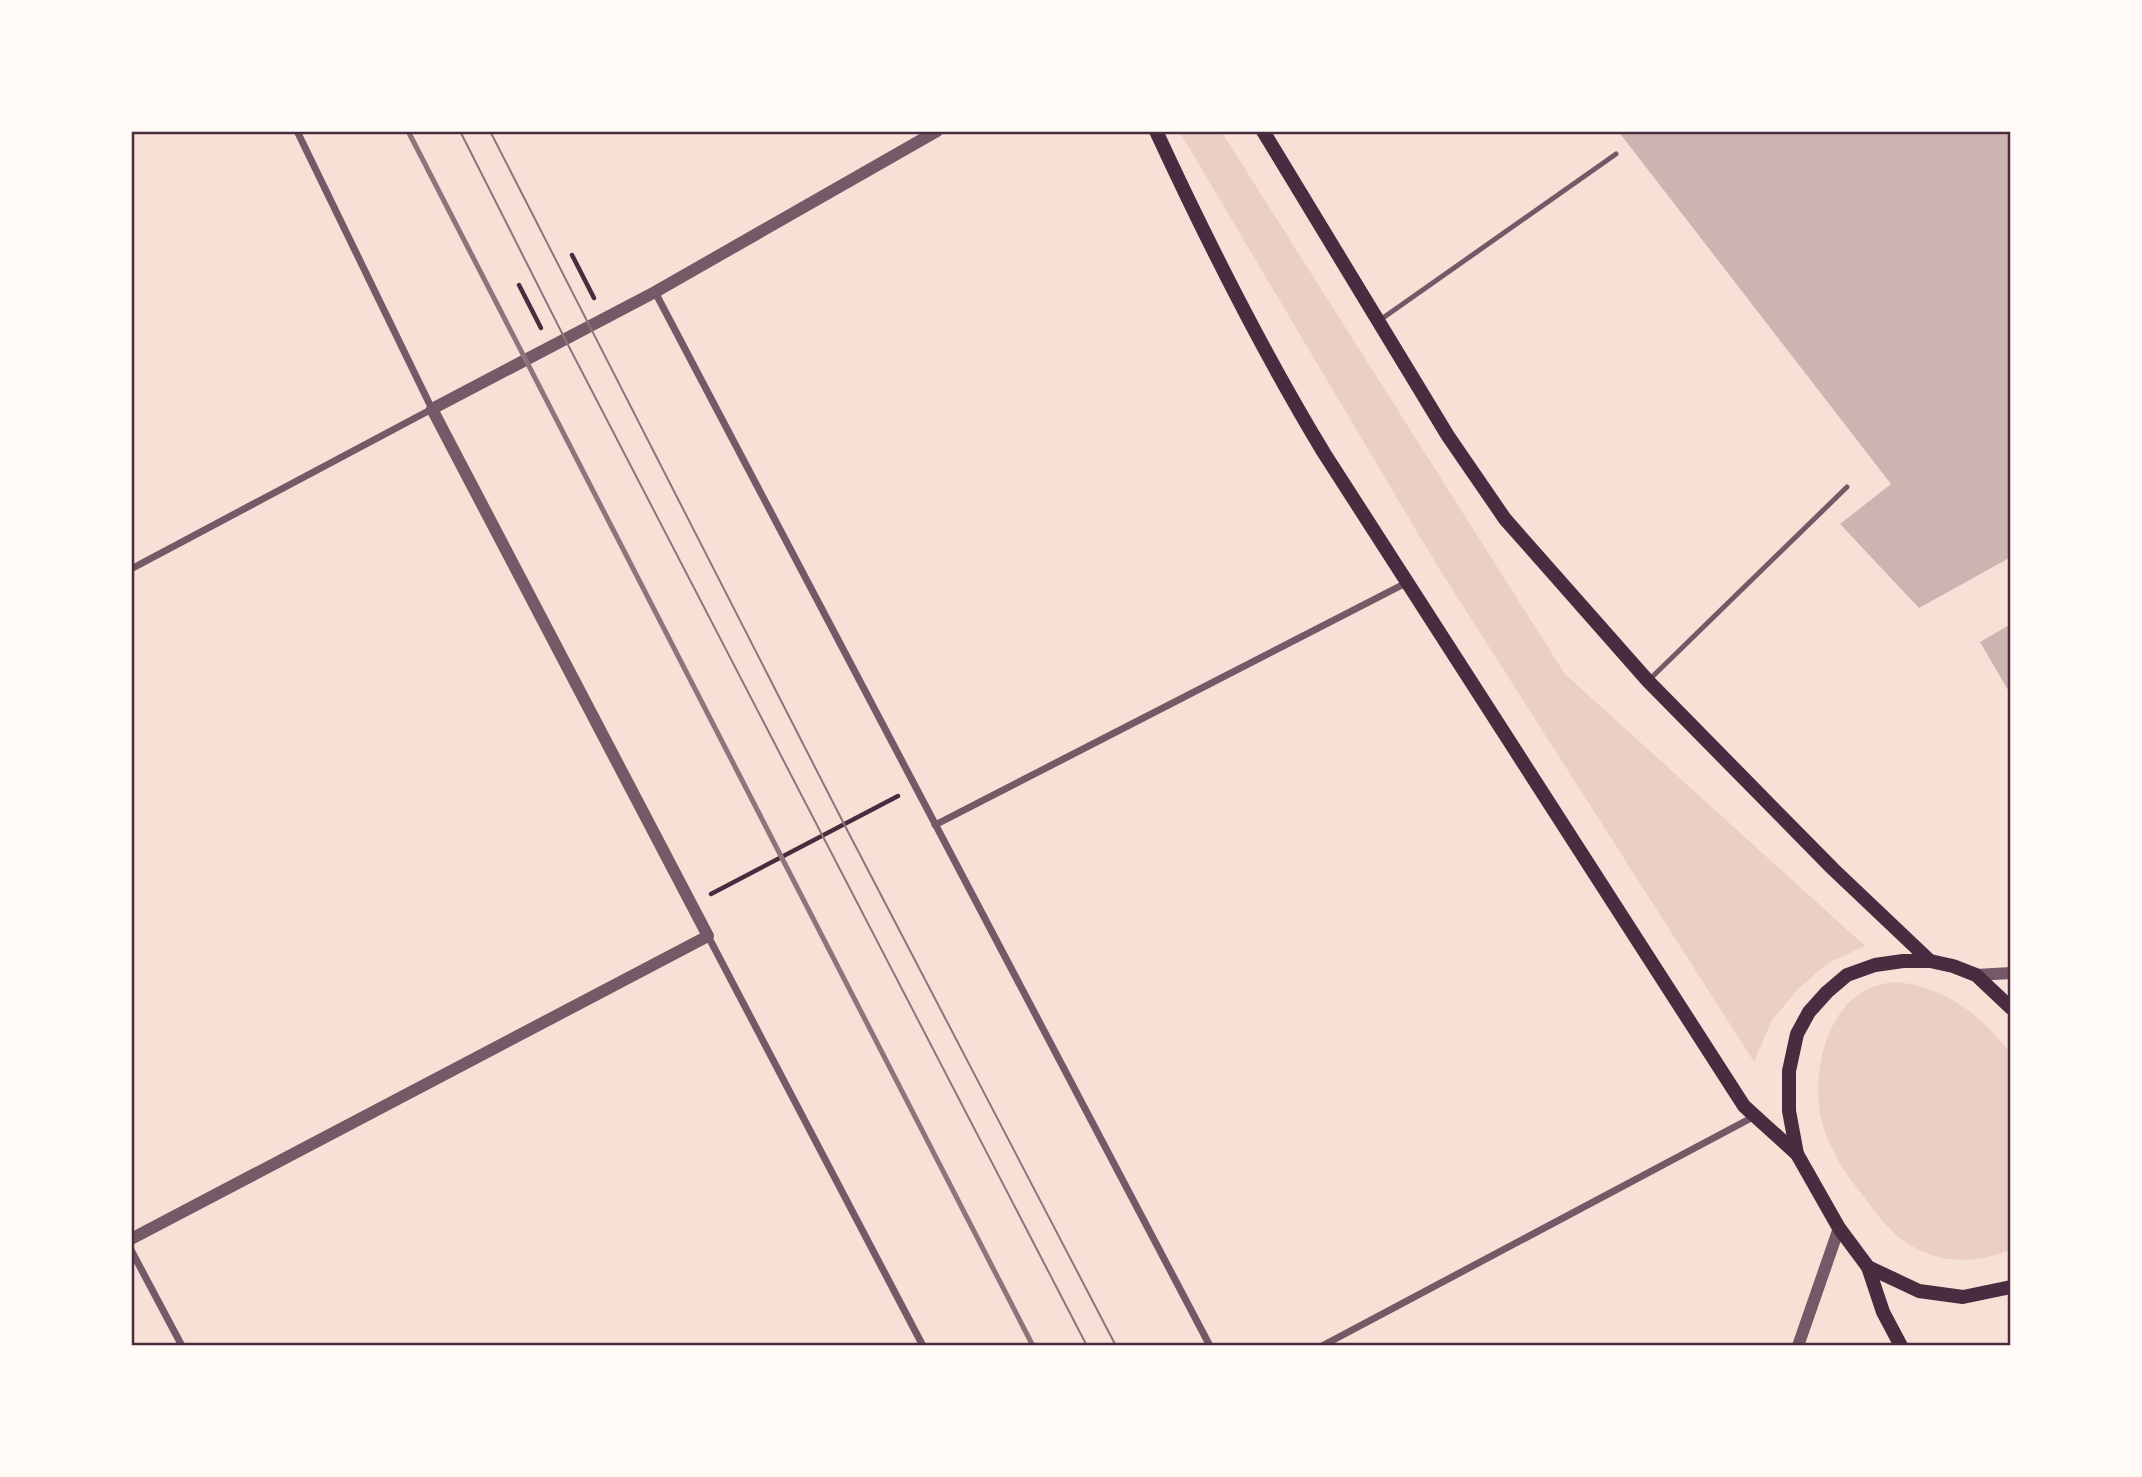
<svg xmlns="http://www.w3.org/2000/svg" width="2142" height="1477" viewBox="0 0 2142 1477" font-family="Arial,sans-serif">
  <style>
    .green { fill: #ebcfc5 }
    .building { fill: #ccb4b1 }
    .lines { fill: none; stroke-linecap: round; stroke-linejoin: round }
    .path { stroke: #4a2c40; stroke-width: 4.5 }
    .service { stroke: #755966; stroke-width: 5 }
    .minor { stroke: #755966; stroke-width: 7 }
    .tertiary { stroke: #755966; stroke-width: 12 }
    .secondary { stroke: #4a2c40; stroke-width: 14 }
    .tram { stroke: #8f747c; stroke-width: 2 }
    .rail { stroke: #8f747c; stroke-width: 5 }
    .neatline { fill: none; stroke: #4a2c40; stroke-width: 2.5 }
  </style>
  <rect width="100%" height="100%" fill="#f7e1d7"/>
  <g class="green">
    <polygon points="1179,131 1221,131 1565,674 1865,946 1828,963 1799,988 1772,1020 1754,1062 1438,567"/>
    <path d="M1893,982C1944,985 1981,1015 2011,1054V1249C1977,1265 1935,1264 1904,1241C1887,1229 1874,1210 1861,1193C1844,1172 1827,1145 1821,1118C1812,1076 1824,1016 1862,992C1872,986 1882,984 1893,982Z"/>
  </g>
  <g class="building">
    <polygon points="1618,131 2011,131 2011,557 1919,608 1840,524 1891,484"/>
    <polygon points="2011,624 2011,695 1980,642"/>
  </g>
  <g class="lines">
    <g class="path">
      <polyline points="572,255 594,298"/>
      <polyline points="519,285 541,328"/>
      <polyline points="711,894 898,796"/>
    </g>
    <g class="service">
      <polyline points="1380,320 1616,154"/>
      <polyline points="1650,679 1847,487"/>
    </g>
    <g class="minor">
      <polyline points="655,292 1210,1346"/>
      <polyline points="131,569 432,409 297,131"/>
      <polyline points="935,825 1406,583"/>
      <polyline points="708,936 923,1346"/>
      <polyline points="131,1250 182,1346"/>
      <polyline points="1322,1346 1755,1116"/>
    </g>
    <g class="tertiary">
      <polyline points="1976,975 2011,973"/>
      <polyline points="131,1239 708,936 432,409 655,292 937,131"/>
      <polyline points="1798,1346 1839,1228"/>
    </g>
    <g class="secondary">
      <path d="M1156,131C1207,241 1261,349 1324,453L1744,1106L1797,1154"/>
      <polyline points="1263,131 1448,436 1505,519 1648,681 1833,869 1930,961"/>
      <polyline points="2011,1008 1976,975 1953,966 1930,961 1903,961 1875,965 1847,975 1827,992 1809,1012 1797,1034 1789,1071 1789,1111 1797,1154 1839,1228 1868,1267 1919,1291 1963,1297 2011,1287"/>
      <polyline points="1868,1267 1883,1312 1901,1346"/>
    </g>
    <g class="tram">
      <polyline points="460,131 565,339 1087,1346"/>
      <polyline points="490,131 844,824 1116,1346"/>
    </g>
    <polyline class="rail" points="408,131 1033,1346"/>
  </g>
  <rect width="2142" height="1477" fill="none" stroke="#fffaf5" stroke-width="266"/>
  <rect x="133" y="133" width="1876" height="1211" class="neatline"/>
</svg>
